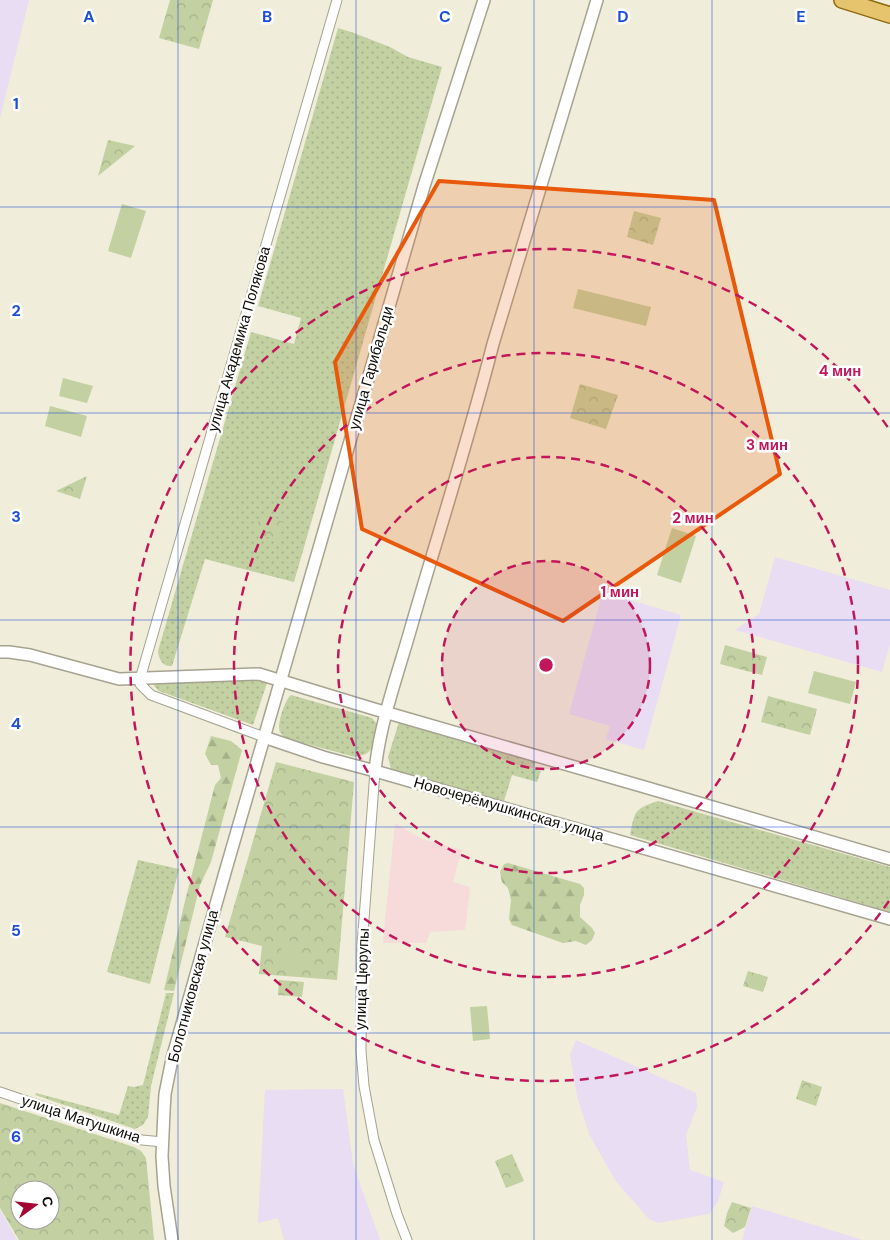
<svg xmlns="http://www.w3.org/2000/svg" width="890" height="1240" viewBox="0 0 890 1240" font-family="'DM Sans',sans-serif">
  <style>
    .education { fill: #e8ddf2 }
    .medical { fill: #f6dbda }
    .grass { fill: url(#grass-dots) }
    .forest { fill: url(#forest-firs) }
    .park { fill: url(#park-crowns); fill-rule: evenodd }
    .pitch { fill: #c2d0a2 }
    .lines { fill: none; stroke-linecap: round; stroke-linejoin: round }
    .minor-casing { stroke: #a6a391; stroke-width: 11 }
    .tertiary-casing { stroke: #a6a391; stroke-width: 14 }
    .primary-casing { stroke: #906a0c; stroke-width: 18 }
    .minor { stroke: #fff; stroke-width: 9 }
    .tertiary { stroke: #fff; stroke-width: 11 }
    .primary { stroke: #e6c46e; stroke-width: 15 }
    .marked { fill: #e8590c; fill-opacity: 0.2; stroke: #e8590c; stroke-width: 4; stroke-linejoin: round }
    .grid { fill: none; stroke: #1d4ed8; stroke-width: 1; stroke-opacity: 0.55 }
    .ring { fill: none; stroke: #c2185b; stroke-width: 2.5; stroke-dasharray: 9 6 }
    .labels { text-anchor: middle; stroke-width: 5; stroke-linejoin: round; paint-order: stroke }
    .street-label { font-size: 15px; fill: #0e0d07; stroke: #fff }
    .grid-label { font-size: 16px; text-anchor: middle; font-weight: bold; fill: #1d4ed8; stroke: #fff; stroke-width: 5; stroke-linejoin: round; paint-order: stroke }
    .centre { fill: #c2185b; stroke: #fff; stroke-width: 2.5 }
    .ring-label { font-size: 15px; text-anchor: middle; font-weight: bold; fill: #c2185b; stroke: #fff; stroke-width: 5; stroke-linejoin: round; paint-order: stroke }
  </style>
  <defs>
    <pattern id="grass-dots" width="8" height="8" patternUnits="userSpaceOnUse" patternTransform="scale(1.25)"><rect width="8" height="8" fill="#c2d0a2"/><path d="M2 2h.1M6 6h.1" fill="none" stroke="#a6b18a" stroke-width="1.8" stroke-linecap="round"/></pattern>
    <pattern id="forest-firs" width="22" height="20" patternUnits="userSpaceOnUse" patternTransform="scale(1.25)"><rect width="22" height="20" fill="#c2d0a2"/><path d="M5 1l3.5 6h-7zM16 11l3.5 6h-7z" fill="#a6b18a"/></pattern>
    <pattern id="park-crowns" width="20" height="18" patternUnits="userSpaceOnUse" patternTransform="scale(1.25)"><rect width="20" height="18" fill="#c2d0a2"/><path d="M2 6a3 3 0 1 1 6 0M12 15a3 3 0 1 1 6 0" fill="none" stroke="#a6b18a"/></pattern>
  </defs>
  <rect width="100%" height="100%" fill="#f0edda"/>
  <g class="education">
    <polygon points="0,0 29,0 0,118"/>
    <polygon points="775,557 890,590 890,644 882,672 735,630 759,614"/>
    <polygon points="603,592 681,615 644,750 606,739 610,726 569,714"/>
    <polygon points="576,1040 696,1093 697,1107 686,1135 690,1170 724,1182 718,1201 709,1214 658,1223 649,1219 615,1180 589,1134 577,1096 570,1055"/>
    <polygon points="343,1089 353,1164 380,1240 284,1240 278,1218 258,1223 265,1090"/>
    <polygon points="752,1206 824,1228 863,1240 742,1240"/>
    <polygon points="0,1210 17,1240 0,1240"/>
  </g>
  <polygon class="medical" points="395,823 422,839 462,850 453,882 470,887 465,930 430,932 426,943 383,943 384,930"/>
  <g class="grass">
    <path d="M338,28L354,33L390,47L408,57L442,67L294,582L205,559L172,666C162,667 159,659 158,651L251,332L294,344L301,318L258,306Z"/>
    <polygon points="253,680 267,683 253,725 159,691 154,686 156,683 160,682"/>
    <path d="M291,695L372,718L378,725L374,747L366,754L355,757L285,738C282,735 279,732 279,727C279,719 285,700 291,695Z"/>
    <polygon points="399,722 536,760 534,769 541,771 537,782 512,775 504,801 391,769 388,757"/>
    <path d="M658,801L890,867V912L630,835C635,811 634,809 658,801Z"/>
    <polygon points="138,860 179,869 150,984 107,972"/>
    <polygon points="166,993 174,993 151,1086 148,1117 143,1125 135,1129 35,1095 36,1093 119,1115 128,1086 134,1087 143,1085"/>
  </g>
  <g class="forest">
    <polygon points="211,736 231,741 242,750 211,862 200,885 174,991 164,990 185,901 215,785 221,778 218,765 211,765 205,754"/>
    <polygon points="508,863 580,884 584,888 584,895 580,905 580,917 592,928 595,933 592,940 586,945 576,941 563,943 512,925 509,919 511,900 508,888 502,882 500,872 504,864"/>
  </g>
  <g class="park">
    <polygon points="170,0 213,0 199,49 159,38"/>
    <polygon points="108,140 135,146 98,176"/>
    <polygon points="634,211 661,218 653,245 627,237"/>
    <polygon points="580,384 618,395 606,429 570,418"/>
    <polygon points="87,476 80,499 56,491"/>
    <polygon points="260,515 284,522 279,540 255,533"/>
    <polygon points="725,645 767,657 762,675 720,664"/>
    <polygon points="768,696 817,709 810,735 761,722"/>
    <polygon points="276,762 354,782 337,980 259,974 262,946 225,937"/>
    <polygon points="748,971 768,977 763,992 743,986"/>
    <polygon points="279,980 304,982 302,997 278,995"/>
    <polygon points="802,1080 822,1087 816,1106 796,1099"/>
    <path d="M0,1103L134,1147L141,1151L146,1158L154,1240H19L0,1208ZM20,1190H50V1220H20Z"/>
    <polygon points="512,1154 524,1181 506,1188 495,1161"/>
    <polygon points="732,1202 751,1208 745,1227 733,1233 724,1226 727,1213"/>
  </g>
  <g class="pitch">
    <polygon points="122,204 146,211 131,258 108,251"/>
    <polygon points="578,289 651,307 646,326 573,308"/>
    <polygon points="63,378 93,386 87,403 59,396"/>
    <polygon points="50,406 87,416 81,437 45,426"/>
    <polygon points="672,528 696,536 681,583 657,575"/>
    <polygon points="814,671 856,682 850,704 808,693"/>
    <polygon points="282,940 301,942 298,972 279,970"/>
    <polygon points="487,1006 490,1039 473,1041 470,1007"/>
  </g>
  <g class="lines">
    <g class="minor-casing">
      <g id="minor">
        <polyline points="264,737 151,695 140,684 140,679 337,0"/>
        <polyline points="375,771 362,946 361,1051 364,1086 374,1140 397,1214 407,1240"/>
        <polyline points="0,1092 132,1137 142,1140 163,1142"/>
      </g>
    </g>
    <g class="tertiary-casing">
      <g id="tertiary">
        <polyline points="0,652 9,652 30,655 119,679 259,674 374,709 648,788 890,859"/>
        <polyline points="264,737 323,757 375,771 890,919"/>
        <path d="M375,771C380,721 399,671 412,624C439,531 469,438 493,344L597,0"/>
        <polyline points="172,1240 164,1186 162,1156 164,1111 165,1094 172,1059 226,869 424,186 484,0"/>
      </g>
    </g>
    <g class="primary-casing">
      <polyline id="primary" points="842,0 890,15"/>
    </g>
    <use href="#minor" class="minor"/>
    <use href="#tertiary" class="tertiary"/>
    <use href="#primary" class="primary"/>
  </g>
  <path class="marked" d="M439,181L714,200L780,474L563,621L362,529L335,362Z"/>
  <path class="grid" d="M178,0V1240M356,0V1240M534,0V1240M712,0V1240M0,207H890M0,413H890M0,620H890M0,827H890M0,1033H890"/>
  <circle cx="546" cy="665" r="104" fill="#c2185b" fill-opacity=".12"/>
  <g class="ring">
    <circle cx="546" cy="665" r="104"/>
    <circle cx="546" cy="665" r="208"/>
    <circle cx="546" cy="665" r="312"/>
    <path d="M889 901A416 416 0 1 1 889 429"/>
  </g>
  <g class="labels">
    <g class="street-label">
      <text transform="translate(239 339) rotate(-74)" y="5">улица Академика Полякова</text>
      <text transform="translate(371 368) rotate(-74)" y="5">улица Гарибальди</text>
      <text transform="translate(509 809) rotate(16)" y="5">Новочерёмушкинская улица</text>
      <text transform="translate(362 979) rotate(-88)" y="5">улица Цюрупы</text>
      <text transform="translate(193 986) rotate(-75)" y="5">Болотниковская улица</text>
      <text transform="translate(81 1119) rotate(18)" y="5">улица Матушкина</text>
    </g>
  </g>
  <g class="grid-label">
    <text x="89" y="22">A</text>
    <text x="267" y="22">B</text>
    <text x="445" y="22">C</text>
    <text x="623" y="22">D</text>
    <text x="801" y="22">E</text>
    <text x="16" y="109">1</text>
    <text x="16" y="316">2</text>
    <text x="16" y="522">3</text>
    <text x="16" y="729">4</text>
    <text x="16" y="936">5</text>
    <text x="16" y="1142">6</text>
  </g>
  <circle cx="546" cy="665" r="8" class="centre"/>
  <g class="ring-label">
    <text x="840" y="376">4 мин</text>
    <text x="767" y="450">3 мин</text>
    <text x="693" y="523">2 мин</text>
    <text x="620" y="597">1 мин</text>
  </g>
  <g transform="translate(35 1205) rotate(75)"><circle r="24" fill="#ffffff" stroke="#9f9e9c"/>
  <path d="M0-4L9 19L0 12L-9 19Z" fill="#a30535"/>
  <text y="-8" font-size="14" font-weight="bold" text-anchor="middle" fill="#0e0d07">С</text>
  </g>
</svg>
